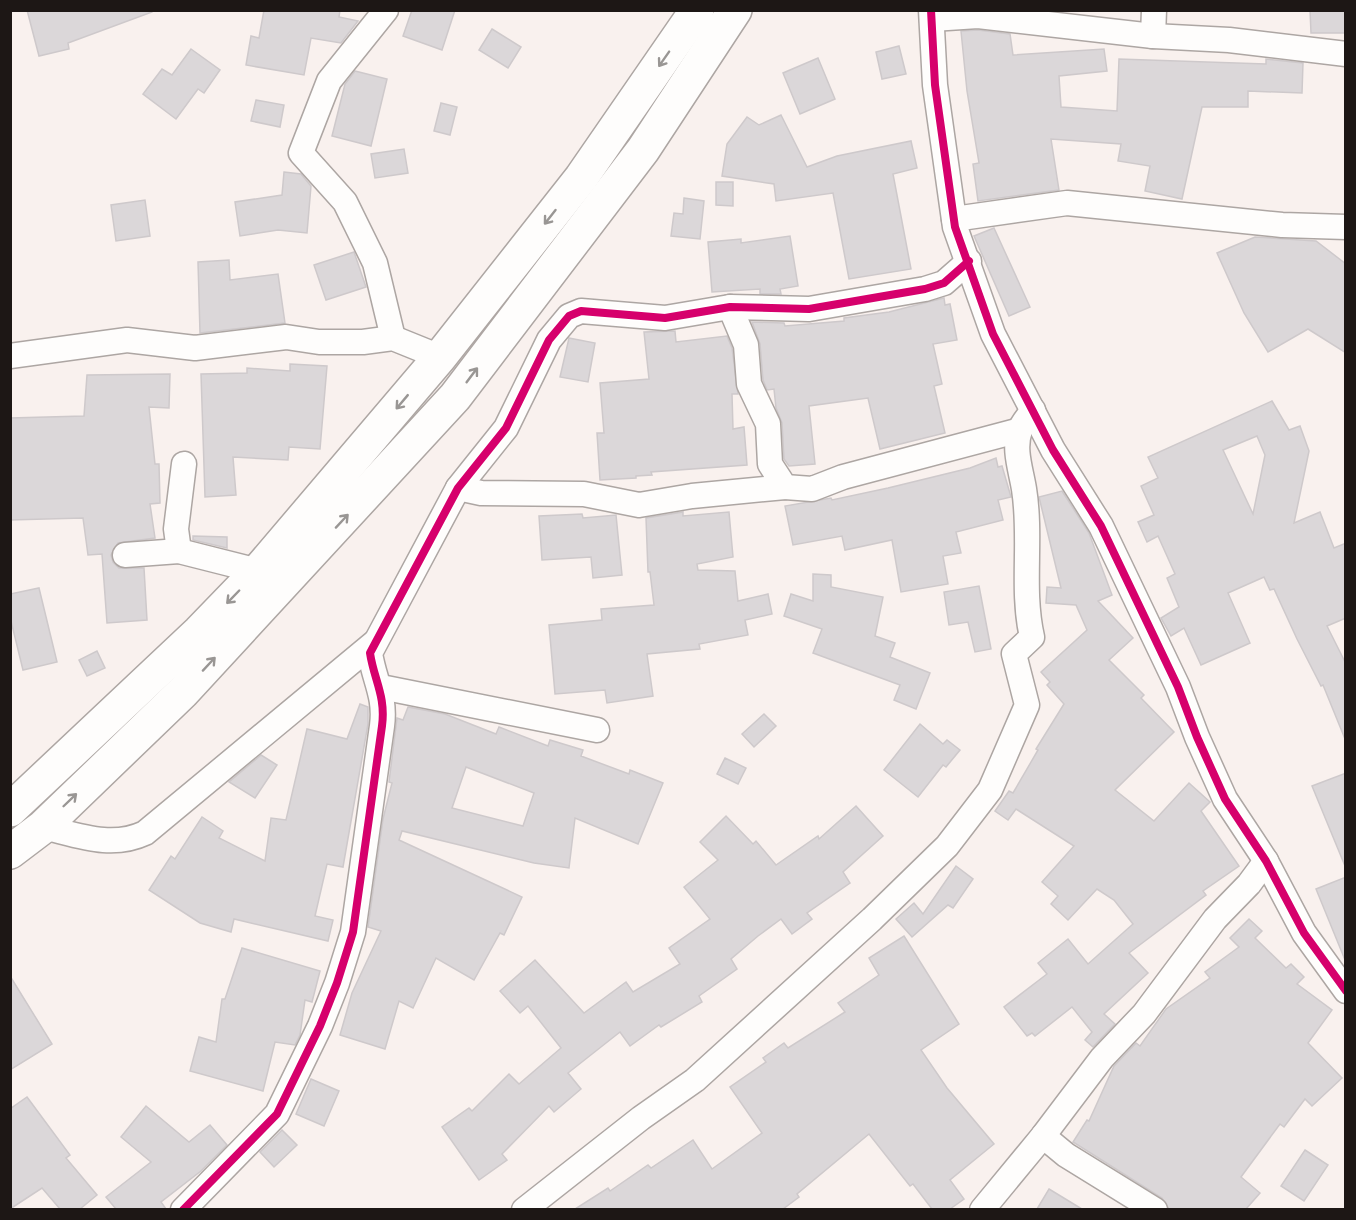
<svg xmlns="http://www.w3.org/2000/svg" width="1356" height="1220" viewBox="0 0 1356 1220" font-family="Commissioner,sans-serif">
  <style>
    .building { fill: #dbd7d9; stroke: #cec9cb; stroke-width: 1.5; fill-rule: evenodd }
    .lines { fill: none; stroke-linecap: round; stroke-linejoin: round }
    .street-casing { stroke: #ada6a3; stroke-width: 27 }
    .secondary-casing { stroke: #ada6a3; stroke-width: 36 }
    .street { stroke: #fefdfc; stroke-width: 24 }
    .secondary { stroke: #fefdfc; stroke-width: 33 }
    .cycleway-casing { stroke: #fff; stroke-width: 11 }
    .cycleway { stroke: #d6006c; stroke-width: 8 }
    .oneway { stroke: #999694 }
  </style>
  <rect width="100%" height="100%" fill="#f9f1ee"/>
  <g class="building">
    <polygon points="27,10 152,10 152,12 68,43 69,49 39,56"/>
    <polygon points="264,10 340,10 339,17 358,21 341,43 311,38 304,75 246,65 251,36 259,38"/>
    <polygon points="412,10 455,10 442,50 403,36"/>
    <polygon points="1310,10 1346,10 1346,33 1311,33"/>
    <polygon points="492,29 521,47 508,68 479,50"/>
    <polygon points="978,30 1010,34 1013,55 1104,49 1107,71 1059,76 1061,107 1117,111 1119,59 1266,64 1266,59 1303,63 1302,93 1248,91 1248,107 1202,107 1182,199 1145,191 1150,166 1118,161 1121,144 1051,139 1059,190 978,201 973,164 979,163 967,91 961,31"/>
    <polygon points="899,46 906,74 882,79 876,52"/>
    <polygon points="191,49 220,70 204,93 198,89 176,119 143,94 162,69 172,75"/>
    <polygon points="818,58 835,99 800,114 783,73"/>
    <polygon points="355,71 387,79 371,146 332,136 345,84"/>
    <polygon points="256,100 284,105 280,127 251,121"/>
    <polygon points="441,103 457,107 450,135 434,131"/>
    <polygon points="781,115 807,167 837,156 911,141 917,168 893,174 911,269 849,279 833,193 776,201 774,184 722,176 727,144 747,117 759,125"/>
    <polygon points="404,149 408,173 375,178 371,154"/>
    <polygon points="284,172 301,174 311,186 307,233 278,230 240,236 235,202 282,195"/>
    <polygon points="716,182 733,182 733,206 716,205"/>
    <polygon points="684,198 704,201 700,239 671,236 674,213 683,214"/>
    <polygon points="145,200 150,236 116,241 111,205"/>
    <polygon points="994,228 1030,307 1009,316 974,236"/>
    <polygon points="790,236 798,286 780,289 781,294 760,294 760,289 712,292 708,242 741,239 741,243"/>
    <polygon points="1255,237 1316,241 1346,264 1346,353 1308,329 1268,352 1244,313 1217,253"/>
    <polygon points="354,252 366,287 326,300 314,265"/>
    <polygon points="229,260 230,280 278,274 285,323 200,333 198,262"/>
    <polygon points="944,298 945,305 950,304 957,340 933,344 942,384 934,386 945,433 880,449 868,398 809,406 815,464 789,466 784,459 782,423 776,408 774,389 767,390 763,380 760,344 752,322 784,323 785,326 844,321 844,318 889,312"/>
    <polygon points="675,331 676,342 727,336 732,348 738,394 732,394 733,429 744,427 747,465 651,472 652,475 636,476 636,478 600,480 597,433 604,433 600,383 649,379 644,332"/>
    <polygon points="569,338 595,343 588,382 560,377"/>
    <polygon points="290,364 327,366 320,449 289,447 288,460 233,457 236,495 205,497 201,374 247,373 247,368 290,371"/>
    <polygon points="170,374 169,408 149,407 155,464 159,464 160,503 150,504 155,538 118,543 111,555 113,562 119,568 144,568 147,620 107,623 102,554 88,555 83,518 10,520 10,418 84,416 87,375"/>
    <path d="M1272,401L1289,430L1300,426L1309,451L1294,523L1320,512L1334,548L1346,543V618L1327,626L1346,664L1345,739L1323,685L1321,686L1297,639L1274,589L1270,590L1264,577L1228,593L1250,643L1201,665L1184,628L1171,636L1161,618L1179,607L1167,578L1175,574L1158,536L1147,542L1138,522L1154,515L1141,486L1158,478L1148,457ZM1257,436L1265,455L1253,514L1223,450Z"/>
    <polygon points="996,458 998,467 1002,466 1011,497 998,500 1003,520 956,532 961,553 943,556 948,584 901,592 892,540 845,550 842,536 793,545 785,506 831,498 832,500 888,488 970,468"/>
    <polygon points="1062,491 1089,533 1112,595 1098,601 1133,638 1109,660 1144,695 1141,698 1174,732 1115,790 1154,821 1189,783 1210,802 1201,811 1239,866 1203,891 1206,895 1129,953 1148,973 1104,1014 1115,1024 1093,1047 1085,1040 1092,1032 1072,1007 1035,1036 1032,1033 1027,1036 1004,1007 1047,974 1038,963 1068,939 1088,964 1133,924 1114,900 1097,889 1068,920 1051,904 1058,896 1042,882 1074,846 1016,809 1008,820 995,811 1009,791 1013,793 1038,750 1036,749 1064,704 1047,685 1050,682 1041,672 1087,630 1076,605 1046,603 1047,587 1061,588 1039,497"/>
    <polygon points="683,512 683,516 729,512 733,557 697,564 698,570 735,571 738,601 768,594 772,614 745,620 748,635 699,644 700,649 647,654 653,696 607,703 605,690 555,694 549,625 602,620 601,609 654,605 650,572 648,572 646,518"/>
    <polygon points="582,514 583,518 616,515 622,575 593,578 591,557 542,560 539,516"/>
    <polygon points="193,536 227,537 227,548 193,540"/>
    <polygon points="813,574 831,575 831,587 883,597 875,636 895,643 890,657 930,673 916,709 894,700 900,685 813,653 822,629 784,616 791,594 813,601"/>
    <polygon points="979,586 991,649 975,652 968,622 949,625 944,592"/>
    <polygon points="39,588 57,662 23,670 10,617 10,594"/>
    <polygon points="97,651 105,668 87,676 79,660"/>
    <polygon points="360,704 368,707 368,724 343,867 327,864 315,916 333,920 328,941 234,919 231,932 200,923 149,890 171,856 175,859 202,817 223,831 219,838 265,861 271,818 286,820 307,729 347,739"/>
    <path d="M408,707L445,714L496,734L499,727L548,746L550,740L583,750L581,756L629,774L630,770L663,783L638,844L575,818L569,868L534,863L402,831L399,840L522,897L504,935L500,933L474,980L436,958L413,1008L399,1001L385,1049L340,1035L352,993L381,931L368,927L383,819L392,783L389,782L397,718L403,720ZM466,767L534,793L523,826L452,808Z"/>
    <polygon points="764,714 776,726 754,747 742,734"/>
    <polygon points="920,724 943,744 947,740 960,750 946,767 943,765 918,797 884,770"/>
    <polygon points="261,755 277,765 255,798 229,782"/>
    <polygon points="725,758 746,768 738,784 717,774"/>
    <polygon points="1346,773 1346,866 1345,866 1312,786"/>
    <polygon points="856,806 883,836 843,872 850,883 807,913 812,919 792,934 781,919 758,936 731,959 737,969 699,996 702,1002 661,1027 659,1025 630,1046 620,1032 568,1073 581,1089 554,1112 549,1106 502,1154 507,1160 479,1180 442,1127 469,1108 472,1111 509,1074 519,1084 561,1048 528,1006 520,1013 500,991 535,960 584,1013 626,982 633,992 680,964 669,948 710,919 684,887 718,860 700,842 726,816 753,844 756,841 776,865 818,836 819,839"/>
    <polygon points="956,866 973,879 953,908 948,905 912,937 896,919 914,903 923,914"/>
    <polygon points="1346,877 1346,959 1345,960 1316,889"/>
    <polygon points="1249,919 1262,931 1255,938 1286,968 1291,964 1304,977 1297,984 1332,1010 1308,1043 1342,1078 1312,1106 1305,1099 1284,1127 1280,1124 1241,1177 1260,1193 1246,1209 1169,1209 1162,1198 1073,1142 1087,1120 1089,1121 1114,1066 1136,1043 1140,1046 1166,1009 1210,978 1205,972 1239,947 1230,938"/>
    <polygon points="904,936 959,1024 921,1050 947,1088 994,1144 950,1180 964,1199 950,1209 932,1209 913,1184 910,1186 869,1134 797,1194 799,1197 783,1209 575,1209 608,1188 610,1191 648,1165 651,1168 693,1140 712,1169 762,1133 730,1087 766,1062 763,1058 784,1043 788,1048 845,1012 838,1003 879,975 869,958"/>
    <polygon points="242,948 320,971 312,1002 305,1000 300,1035 295,1045 275,1042 263,1091 190,1071 199,1037 216,1042 222,999 225,999"/>
    <polygon points="10,976 52,1044 10,1070"/>
    <polygon points="311,1079 339,1091 324,1126 296,1114"/>
    <polygon points="27,1097 70,1155 66,1158 97,1195 80,1209 60,1209 42,1188 10,1209 10,1109"/>
    <polygon points="146,1106 189,1142 210,1125 227,1145 201,1171 161,1202 166,1209 116,1209 106,1197 151,1162 121,1137"/>
    <polygon points="282,1130 297,1145 274,1167 260,1152"/>
    <polygon points="1305,1150 1328,1165 1304,1201 1281,1186"/>
    <polygon points="1049,1189 1082,1209 1037,1209"/>
  </g>
  <g class="lines">
    <g class="street-casing">
      <g id="street">
        <polyline points="386,10 329,81 301,153 345,202 375,263 393,338"/>
        <polyline points="931,10 935,85 955,227 993,334 1053,450 1101,526 1178,687 1197,737 1225,799 1266,861 1304,933 1346,991"/>
        <polyline points="932,19 978,16 1153,36 1229,40 1346,54"/>
        <polyline points="1153,36 1154,10"/>
        <polyline points="954,219 1067,203 1282,225 1346,227"/>
        <polyline points="730,307 746,345 749,384 768,424 770,464 785,487 812,489 843,477 1020,430"/>
        <polyline points="10,356 127,340 195,348 286,337 319,342 363,342 393,338 440,357"/>
        <polyline points="458,488 481,493 584,494 639,505 692,496 785,487"/>
        <polyline points="179,551 176,529 184,464"/>
        <polyline points="125,555 179,551 258,571"/>
        <polyline points="381,687 597,730"/>
        <path d="M43,827C78,835 111,849 145,833L374,643"/>
        <polyline points="1043,1136 1066,1155 1155,1210"/>
        <path d="M183,1210L277,1114L320,1026L337,983L353,932L382,726C386,696 374,680 370,653L458,488L506,428L549,340L569,316L581,311L665,318L730,307L809,309L925,289L944,283L969,261"/>
        <path d="M524,1210L641,1118L695,1080L872,919L947,846L990,790L1027,705L1014,654L1032,637C1021,589 1032,538 1024,489C1021,470 1013,449 1020,430C1022,423 1029,416 1033,410"/>
        <polyline points="982,1210 1043,1136 1102,1058 1144,1014 1215,919 1249,884 1266,861"/>
      </g>
    </g>
    <g class="secondary-casing">
      <g id="secondary">
        <polyline points="10,810 199,632 258,571 440,357 581,178 697,10"/>
        <polyline points="10,852 43,827 183,692 455,397 643,150 735,10"/>
      </g>
    </g>
    <use href="#street" class="street"/>
    <use href="#secondary" class="secondary"/>
    <g class="cycleway-casing">
      <g id="cycleway">
        <polyline points="931,10 935,85 955,227 993,334 1053,450 1101,526 1178,687 1197,737 1225,799 1266,861 1304,933 1346,991"/>
        <path d="M183,1210L277,1114L320,1026L337,983L353,932L382,726C386,696 374,680 370,653L458,488L506,428L549,340L569,316L581,311L665,318L730,307L809,309L925,289L944,283L969,261"/>
      </g>
    </g>
    <use href="#cycleway" class="cycleway"/>
  </g>
  <defs><path id="oneway-shaft" d="M-6 0H5M1.5-3L5.5 0L1.5 3" fill="none" stroke-width="1.6" stroke-linecap="round" stroke-linejoin="round" transform="scale(1.5)"/></defs>
  <g class="oneway">
    <use href="#oneway-shaft" transform="translate(664 59) rotate(125)"/>
    <use href="#oneway-shaft" transform="translate(550 217) rotate(128)"/>
    <use href="#oneway-shaft" transform="translate(472 375) rotate(-53)"/>
    <use href="#oneway-shaft" transform="translate(402 402) rotate(130)"/>
    <use href="#oneway-shaft" transform="translate(342 521) rotate(-47)"/>
    <use href="#oneway-shaft" transform="translate(233 597) rotate(134)"/>
    <use href="#oneway-shaft" transform="translate(209 664) rotate(-47)"/>
    <use href="#oneway-shaft" transform="translate(70 800) rotate(-44)"/>
  </g>
  <rect width="1356" height="1220" fill="none" stroke="#1d1715" stroke-width="24"/>
</svg>
